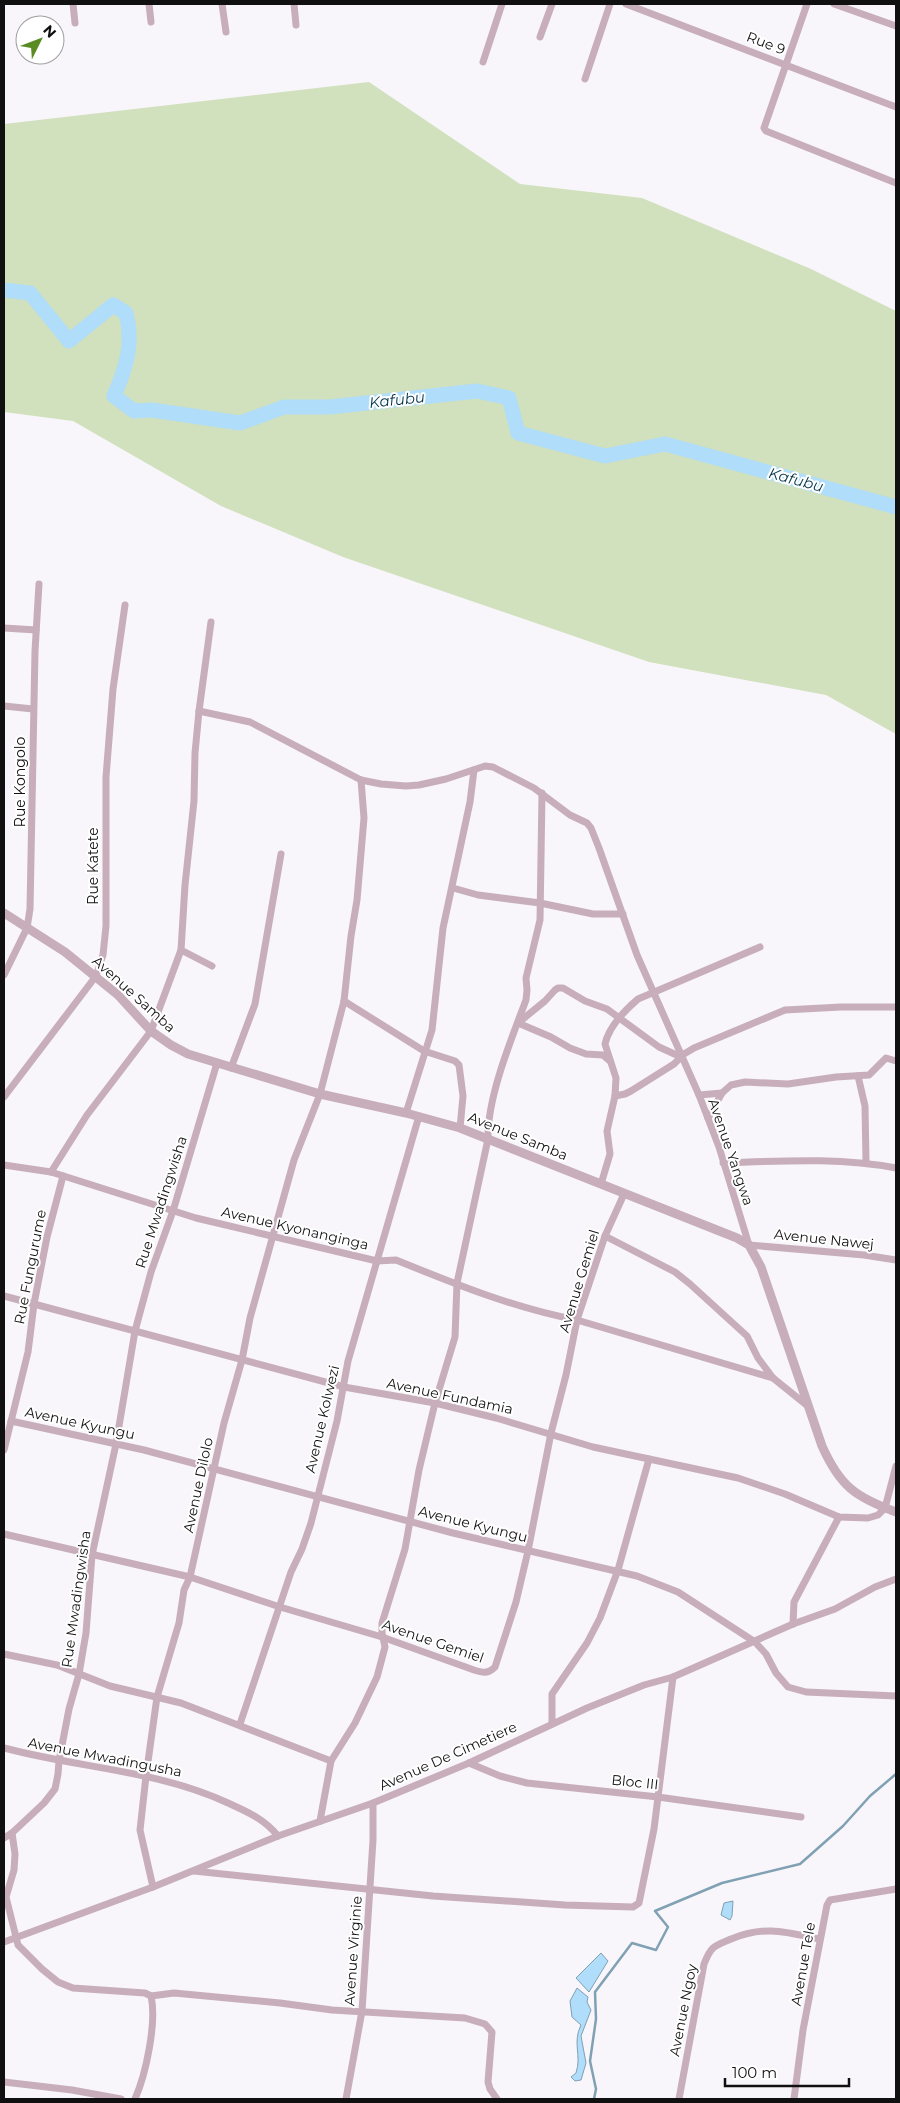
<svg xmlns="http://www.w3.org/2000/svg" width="900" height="2103" viewBox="0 0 900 2103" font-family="Montserrat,sans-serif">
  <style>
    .green { fill: #d1e0bd }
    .water { fill: #afddfa; stroke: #80a0b4 }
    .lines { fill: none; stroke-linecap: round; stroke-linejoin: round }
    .stream { stroke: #80a0b4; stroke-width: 2.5 }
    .river { stroke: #afddfa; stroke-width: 15 }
    .minor { stroke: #c8aeba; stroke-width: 7 }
    .tertiary { stroke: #c8aeba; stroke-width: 9 }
    .labels { text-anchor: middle; stroke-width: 4; stroke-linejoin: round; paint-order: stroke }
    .street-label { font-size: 14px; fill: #111011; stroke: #fff }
    .water-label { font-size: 15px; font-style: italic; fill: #00334a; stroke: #fff }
  </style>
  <rect width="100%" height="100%" fill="#f8f6fa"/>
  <polygon class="green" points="369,82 520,184 642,198 811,269 896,311 896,734 826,695 649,662 343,557 221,506 73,421 4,412 4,124"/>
  <g class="water">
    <polygon points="733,1901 732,1916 730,1920 721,1915 724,1903"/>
    <polygon points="601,1953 608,1961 589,1992 576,1978"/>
    <path d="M577,1988L588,1997L587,2002L591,2010L581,2036L586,2063L581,2080L575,2081L571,2077L576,2073C582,2055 572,2043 581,2025L572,2017L570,2001Z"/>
  </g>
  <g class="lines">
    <polyline class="stream" points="594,2099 596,2089 590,2061 596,2019 595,1992 632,1943 656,1950 668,1927 655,1911 722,1883 800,1864 843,1826 870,1796 896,1774"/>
    <path class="river" d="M4,290L30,293L69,341L113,305L126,313C134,343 126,368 114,396L134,411L152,410L240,423L284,407H330L477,391L509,398L518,433L605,456L665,444L896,507"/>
    <g class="minor">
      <polyline points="73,4 75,23"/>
      <polyline points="149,4 151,22"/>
      <polyline points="222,4 226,32"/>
      <polyline points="294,4 296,25"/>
      <polyline points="626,4 896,107"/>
      <polyline points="807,4 764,128 766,131 896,183"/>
      <polyline points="834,4 896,26"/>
      <polyline points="540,37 552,4"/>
      <polyline points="483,62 502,4"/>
      <polyline points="585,79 610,4"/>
      <polyline points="211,622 199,711 250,722 361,780 381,784 406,786 419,785 446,779 485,766 493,767 534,788 570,815 587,823 591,828 599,848 637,955 699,1095"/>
      <polyline points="4,628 36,630"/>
      <polyline points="4,706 33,709"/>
      <polyline points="199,711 195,753 194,801 185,885 181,950 212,966"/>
      <polyline points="453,888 478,895 540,903 593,914 623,914"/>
      <polyline points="4,975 27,928 30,909 35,651 39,584"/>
      <polyline points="344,1001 424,1051 455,1061 459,1065 463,1096 460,1128"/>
      <polyline points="610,1061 603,1055 586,1054 570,1048 551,1037 518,1023 545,1001 555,990 558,988 563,988 585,1001 607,1009 659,1047 681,1057"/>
      <polyline points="896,1061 886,1058 869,1075 836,1077 788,1084 745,1082 731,1085 722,1093 699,1095 719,1147 749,1245 864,1255 896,1260"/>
      <polyline points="231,1068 255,1004 281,854"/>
      <polyline points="858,1076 865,1106 866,1162"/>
      <polyline points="615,1096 625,1094 631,1091 674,1064 684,1054 694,1048 785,1010 841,1007 896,1007"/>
      <polyline points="4,1097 96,976 103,955 106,926 106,777 113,689 125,605"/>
      <polyline points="406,1113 432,1030 443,928 470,802 474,770"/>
      <polyline points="708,1118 722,1093"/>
      <path d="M723,1163C781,1161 839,1157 896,1168"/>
      <path d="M4,1165L51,1172L196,1218L377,1261L396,1260C455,1284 514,1308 577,1320L773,1378"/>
      <polyline points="51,1172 87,1115 151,1031 181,950"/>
      <path d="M601,1184L610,1154L607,1131L615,1096L616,1078L605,1044C609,1026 624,1011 638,999L760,947"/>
      <polyline points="605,1236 675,1272 690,1284 747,1336 758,1358 773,1378 809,1407"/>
      <polyline points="4,1296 344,1387 435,1403 496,1418 593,1447 738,1478 785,1494 839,1517 868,1518 878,1515 885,1508 896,1466"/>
      <polyline points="11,1421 144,1450 453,1533 637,1576 678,1592 755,1642 766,1654 776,1673 788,1687 806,1692 896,1696"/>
      <polyline points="4,1450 28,1352 34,1304 47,1237 63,1176"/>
      <path d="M4,1534L190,1577L280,1607L382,1637L474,1670C483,1673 488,1674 495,1667L516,1602L528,1551L551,1433L566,1375L577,1320L605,1236L624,1194"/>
      <polyline points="793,1624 794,1602 839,1517"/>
      <polyline points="4,1654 57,1665 110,1686 181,1703 331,1761"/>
      <polyline points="240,1724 291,1572 302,1549 311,1523 337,1421 348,1361 419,1116"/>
      <polyline points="552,1724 552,1694 587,1643 600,1618 618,1570 649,1459"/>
      <path d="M4,1748C79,1768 157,1770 228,1803C248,1812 264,1819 278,1836"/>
      <polyline points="469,1763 500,1776 527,1783 658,1797 801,1817"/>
      <path d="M320,1821L331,1761L355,1723L377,1677L385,1647L382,1633V1623L405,1549L419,1470L435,1403L455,1337L457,1283L488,1139C487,1098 511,1040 526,1000L527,990L526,978L540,920L542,793"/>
      <path d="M12,1833L15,1854L14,1870L6,1897L18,1945L42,1969L58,1982L73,1988L145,1993L151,1996C157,2022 146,2074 135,2099"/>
      <polyline points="4,1838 12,1833 44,1803 55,1789 58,1774 59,1761 69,1709 79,1674 86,1633 92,1555 116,1444 135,1331 151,1272 173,1211 217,1063"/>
      <polyline points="194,1871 433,1896 565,1905 633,1907 639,1903 654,1829 673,1677"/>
      <polyline points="153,1887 140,1830 146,1776 157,1697 179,1623 184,1590 190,1577 224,1423 242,1360 250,1318 294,1160 320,1094 344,1001 351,936 357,900 364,818 361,780"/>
      <polyline points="4,1942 153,1887 278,1836 373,1803 469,1763 587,1708 644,1685 673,1677 793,1624 835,1609 875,1587 896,1579"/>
      <polyline points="151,1996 174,1993 280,2003 332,2010 465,2018 485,2024 492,2032 488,2082 490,2089 497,2099"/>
      <polyline points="4,2082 72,2090 121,2099"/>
      <polyline points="346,2099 362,2011 373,1840 373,1803"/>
      <path d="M679,2099L704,1964C711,1946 714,1946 731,1939C765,1925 786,1932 819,1939"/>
      <polyline points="794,2099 803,2030 827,1905 830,1900 896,1889"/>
    </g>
    <path class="tertiary" d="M4,913L65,952L118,995L151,1031L171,1045L188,1054L320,1094L406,1113L460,1128L737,1238L749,1245L761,1267L822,1446C840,1486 855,1497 896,1512"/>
  </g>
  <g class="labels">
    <g class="street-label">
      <text transform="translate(766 43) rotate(21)" y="5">Rue 9</text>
      <text transform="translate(20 782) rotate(-90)" y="5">Rue Kongolo</text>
      <text transform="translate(93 866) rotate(-90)" y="5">Rue Katete</text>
      <text transform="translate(134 994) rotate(42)" y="5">Avenue Samba</text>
      <text transform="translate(518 1136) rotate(22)" y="5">Avenue Samba</text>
      <text transform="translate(731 1152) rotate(71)" y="5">Avenue Yangwa</text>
      <text transform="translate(161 1202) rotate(-72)" y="5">Rue Mwadingwisha</text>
      <text transform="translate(295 1228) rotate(13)" y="5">Avenue Kyonanginga</text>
      <text transform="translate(824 1239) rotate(6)" y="5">Avenue Nawej</text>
      <text transform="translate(30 1267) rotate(-79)" y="5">Rue Fungurume</text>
      <text transform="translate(579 1281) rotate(-73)" y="5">Avenue Gemiel</text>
      <text transform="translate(450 1396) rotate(12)" y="5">Avenue Fundamia</text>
      <text transform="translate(322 1419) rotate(-77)" y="5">Avenue Kolwezi</text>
      <text transform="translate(80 1423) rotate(12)" y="5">Avenue Kyungu</text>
      <text transform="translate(198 1485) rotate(-78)" y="5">Avenue Dilolo</text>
      <text transform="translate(473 1524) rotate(14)" y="5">Avenue Kyungu</text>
      <text transform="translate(76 1599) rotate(-82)" y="5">Rue Mwadingwisha</text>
      <text transform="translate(433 1641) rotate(19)" y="5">Avenue Gemiel</text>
      <text transform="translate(448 1756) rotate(-24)" y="5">Avenue De Cimetiere</text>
      <text transform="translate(105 1757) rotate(11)" y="5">Avenue Mwadingusha</text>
      <text transform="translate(635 1782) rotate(6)" y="5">Bloc III</text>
      <text transform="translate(353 1951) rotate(-86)" y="5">Avenue Virginie</text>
      <text transform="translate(803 1964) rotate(-80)" y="5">Avenue Tele</text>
      <text transform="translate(683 2010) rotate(-79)" y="5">Avenue Ngoy</text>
    </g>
    <g class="water-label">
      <text transform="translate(397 400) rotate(-6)" y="5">Kafubu</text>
      <text transform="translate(796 480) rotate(15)" y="5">Kafubu</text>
    </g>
  </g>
  <rect width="900" height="2103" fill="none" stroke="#111011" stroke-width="10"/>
  <g transform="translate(40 40) rotate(48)"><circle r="24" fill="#ffffff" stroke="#a09fa0"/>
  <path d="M0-4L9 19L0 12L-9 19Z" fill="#598c23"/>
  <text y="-8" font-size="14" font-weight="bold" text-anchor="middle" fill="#111011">N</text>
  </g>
  <path d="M725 2078v8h124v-8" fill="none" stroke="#111011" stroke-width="2.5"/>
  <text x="732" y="2078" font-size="15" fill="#111011" stroke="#ffffff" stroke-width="4" paint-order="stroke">100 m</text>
</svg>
